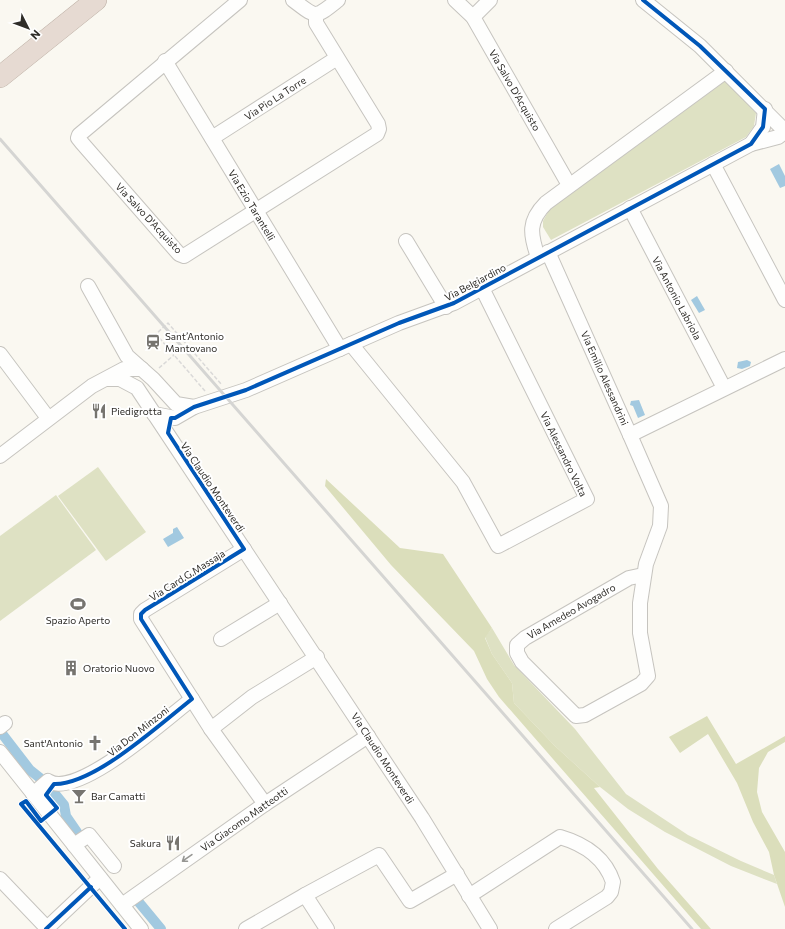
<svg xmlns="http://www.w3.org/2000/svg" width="785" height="929" viewBox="0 0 785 929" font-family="Commissioner,sans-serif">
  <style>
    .green { fill: #dee1c3 }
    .forest { fill: #dbdebb }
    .water { fill: #a2c9e0 }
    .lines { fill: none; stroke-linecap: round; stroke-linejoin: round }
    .canal { stroke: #a2c9e0; stroke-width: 10 }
    .minor-casing { stroke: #c6c4bf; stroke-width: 16 }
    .highway-casing { stroke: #bbaea3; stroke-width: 22 }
    .path { stroke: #dad9d8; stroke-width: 1.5; stroke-dasharray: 4 2; stroke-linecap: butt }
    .minor { stroke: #fefefd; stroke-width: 14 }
    .highway { stroke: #e6dad2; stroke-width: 21 }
    .rail { stroke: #d5d5d3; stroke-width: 3 }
    .cycleway-casing { stroke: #fff; stroke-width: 6 }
    .cycleway { stroke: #0057b8; stroke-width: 4 }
    .oneway { stroke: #969693 }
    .labels { text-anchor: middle; stroke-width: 4; stroke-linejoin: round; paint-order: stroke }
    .street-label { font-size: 10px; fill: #2f2d29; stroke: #fff }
    .poi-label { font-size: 10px; fill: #2f2d29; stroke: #fff; text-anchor: start }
  </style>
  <rect width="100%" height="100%" fill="#faf8f1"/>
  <g class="green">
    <polygon points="724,82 728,82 756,113 754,126 746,137 551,240 543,227 543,221 549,210"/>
    <polygon points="98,467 146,532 106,561 58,496"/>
    <polygon points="56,495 96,550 0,621 0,536"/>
    <polygon points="492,628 514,665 575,729 626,794 688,835 741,861 774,875 777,884 731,866 665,832 628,809 600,787 555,746 514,703 512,683 492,654 485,637"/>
  </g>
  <g class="forest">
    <polygon points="326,479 400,548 443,554 492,628 485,638 492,654 512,683 514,703 555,746 600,787 594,788 658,869 711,929 701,929 499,697 487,679 474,651 391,565 325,486"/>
    <polygon points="707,716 736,764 785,736 785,742 768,752 759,768 757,792 762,812 785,852 785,907 774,875 769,852 753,822 737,783 708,734 680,753 669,737"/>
  </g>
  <g class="water">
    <polygon points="779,164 785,176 785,186 780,188 770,169"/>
    <polygon points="697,296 705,310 699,313 691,300"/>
    <polygon points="747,360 751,362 750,366 742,369 737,368 738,362"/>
    <polygon points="639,400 645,415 638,418 633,406 630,405 631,401"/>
    <polygon points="177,527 184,538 168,547 163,539 173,533 173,529"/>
  </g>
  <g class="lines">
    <g class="canal">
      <polyline points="0,731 30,770 40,778"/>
      <polyline points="55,794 64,805 66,816 77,832"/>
      <polyline points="137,900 161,929"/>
    </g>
    <g class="minor-casing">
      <g id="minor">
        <polyline points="240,0 79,135 78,138 82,143 179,254 184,256 377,134 379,129 378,124 316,23 316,15"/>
        <path d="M293,0C317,18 314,19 338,0"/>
        <polyline points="455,0 473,17 569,185"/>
        <polyline points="643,0 700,46 785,131"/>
        <polyline points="473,17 490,0"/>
        <polyline points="165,61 340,349"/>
        <polyline points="212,138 337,58"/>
        <polyline points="751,144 763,127 765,109"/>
        <polyline points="713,164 785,300"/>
        <polyline points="630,208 724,388"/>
        <polyline points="406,241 446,307"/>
        <polyline points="548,252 630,435 785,359"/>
        <path d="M538,257C530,234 528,221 546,203L726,71"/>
        <polyline points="88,286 127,356 153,379 176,404 194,407"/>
        <polyline points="351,344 463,482 498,546 587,499 482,288"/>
        <polyline points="0,354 48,418"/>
        <polyline points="107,379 120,379 137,388 422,818 490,929"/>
        <polyline points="154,414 175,418 194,407 246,390 399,323 454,303 751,144 778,137 785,132"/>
        <polyline points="630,435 661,506 660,526 646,564 640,603 640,633 648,676 641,684 585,715 576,716 522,662 517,653 517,645 525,638 629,578 643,575"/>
        <polyline points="0,456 92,386 124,369 142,369"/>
        <polyline points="244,549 145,610 141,614 141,619 211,729 265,804"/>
        <polyline points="221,639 280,603"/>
        <polyline points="0,727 5,723"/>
        <polyline points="211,729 252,697 317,657"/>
        <polyline points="0,752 141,929"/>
        <path d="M33,794L48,781C77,800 167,718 192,699"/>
        <polyline points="74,845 89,835 114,866"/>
        <polyline points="0,879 47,928"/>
        <polyline points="305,895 379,855 410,901 457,874"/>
        <path d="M469,896L560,837C584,844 605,858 613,882L611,892L607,897L556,929"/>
        <polyline points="122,905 265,804 368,736"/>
        <polyline points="46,929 100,878"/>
        <polyline points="246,929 305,895 327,929"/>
      </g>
    </g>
    <g class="highway-casing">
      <polyline id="highway" points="0,77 96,0"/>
    </g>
    <g class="path">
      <polyline points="159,368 174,355"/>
      <polyline points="205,391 156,334 168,323 222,385"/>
    </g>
    <use href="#minor" class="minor"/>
    <use href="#highway" class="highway"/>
    <polyline class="rail" points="0,139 692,929"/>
    <g class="cycleway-casing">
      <g id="cycleway">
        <polyline points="46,929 91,887"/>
        <path d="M125,929L21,804L26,801L41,821L57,808L46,795L54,784C94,785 159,725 192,699L141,619V614L145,610L244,549L168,433L171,418H175L194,407L246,390L399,323L454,303L751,144L763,127L765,109L700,46L643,0"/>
      </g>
    </g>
    <use href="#cycleway" class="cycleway"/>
  </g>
  <defs><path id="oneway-shaft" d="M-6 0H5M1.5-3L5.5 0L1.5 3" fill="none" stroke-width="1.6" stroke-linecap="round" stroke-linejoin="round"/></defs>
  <use class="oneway" href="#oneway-shaft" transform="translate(187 858) rotate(145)"/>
  <defs>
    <g id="station-bare" transform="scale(1.2)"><path d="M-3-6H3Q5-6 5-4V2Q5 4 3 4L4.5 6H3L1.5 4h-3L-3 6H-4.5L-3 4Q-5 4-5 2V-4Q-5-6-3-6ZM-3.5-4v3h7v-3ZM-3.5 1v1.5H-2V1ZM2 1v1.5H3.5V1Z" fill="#76746f" stroke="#fff" stroke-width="2.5" paint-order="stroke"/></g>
    <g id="restaurant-bare" transform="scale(1.2)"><path d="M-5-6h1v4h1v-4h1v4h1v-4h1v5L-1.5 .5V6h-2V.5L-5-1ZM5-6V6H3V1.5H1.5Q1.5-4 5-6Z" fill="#76746f" stroke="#fff" stroke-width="2.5" paint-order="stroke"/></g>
    <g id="stadium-bare" transform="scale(1.2)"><path d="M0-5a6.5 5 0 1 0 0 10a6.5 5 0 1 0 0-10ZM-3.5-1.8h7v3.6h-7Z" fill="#76746f" stroke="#fff" stroke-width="2.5" paint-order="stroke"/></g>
    <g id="building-bare" transform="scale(1.2)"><path d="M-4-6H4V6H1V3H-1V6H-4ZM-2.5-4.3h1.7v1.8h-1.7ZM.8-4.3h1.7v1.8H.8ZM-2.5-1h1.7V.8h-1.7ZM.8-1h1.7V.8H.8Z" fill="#76746f" stroke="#fff" stroke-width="2.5" paint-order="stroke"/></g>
    <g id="church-bare" transform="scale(1.2)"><path d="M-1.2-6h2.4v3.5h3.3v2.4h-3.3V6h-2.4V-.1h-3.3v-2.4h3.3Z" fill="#76746f" stroke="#fff" stroke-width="2.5" paint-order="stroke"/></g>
    <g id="bar-bare" transform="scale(1.2)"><path d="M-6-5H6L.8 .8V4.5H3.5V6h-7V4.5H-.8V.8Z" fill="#76746f" stroke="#fff" stroke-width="2.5" paint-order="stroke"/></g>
  </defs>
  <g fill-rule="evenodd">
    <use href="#station-bare" x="153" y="342"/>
    <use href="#restaurant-bare" x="99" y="411"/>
    <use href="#stadium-bare" x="78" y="604"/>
    <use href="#building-bare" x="71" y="668"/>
    <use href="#church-bare" x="95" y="743"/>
    <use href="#bar-bare" x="79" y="796"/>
    <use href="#restaurant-bare" x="173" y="843"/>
  </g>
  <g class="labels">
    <g class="street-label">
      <text transform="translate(515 90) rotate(60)" y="4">Via Salvo D'Acquisto</text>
      <text transform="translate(275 98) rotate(-33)" y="4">Via Pio La Torre</text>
      <text transform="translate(252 205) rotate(59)" y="4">Via Ezio Tarantelli</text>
      <text transform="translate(149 218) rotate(47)" y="4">Via Salvo D'Acquisto</text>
      <text transform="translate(475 282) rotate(-28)" y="4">Via Belgiardino</text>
      <text transform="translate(677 298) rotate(62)" y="4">Via Antonio Labriola</text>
      <text transform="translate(605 378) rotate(66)" y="4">Via Emilio Alessandrini</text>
      <text transform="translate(564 454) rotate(64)" y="4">Via Alessandro Volta</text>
      <text transform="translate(213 487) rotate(56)" y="4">Via Claudio Monteverdi</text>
      <text transform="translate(187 575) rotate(-32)" y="4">Via Card.G.Massaja</text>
      <text transform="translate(571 611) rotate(-30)" y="4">Via Amedeo Avogadro</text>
      <text transform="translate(138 731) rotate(-38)" y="4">Via Don Minzoni</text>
      <text transform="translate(383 758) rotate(57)" y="4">Via Claudio Monteverdi</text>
      <text transform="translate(244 819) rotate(-35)" y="4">Via Giacomo Matteotti</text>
    </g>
    <g class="poi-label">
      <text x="165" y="340">Sant’Antonio<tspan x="165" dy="12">Mantovano</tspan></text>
      <text x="111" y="415">Piedigrotta</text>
      <text x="78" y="624" text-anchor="middle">Spazio Aperto</text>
      <text x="83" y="672">Oratorio Nuovo</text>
      <text x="83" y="747" text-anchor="end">Sant'Antonio</text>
      <text x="91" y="800">Bar Camatti</text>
      <text x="161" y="847" text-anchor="end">Sakura</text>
    </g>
  </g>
  <g transform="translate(28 28) rotate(132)" stroke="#ffffff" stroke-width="3" paint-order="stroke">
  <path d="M0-3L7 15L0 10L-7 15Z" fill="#2f2d29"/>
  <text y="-6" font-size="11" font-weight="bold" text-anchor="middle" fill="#2f2d29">N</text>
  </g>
</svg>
